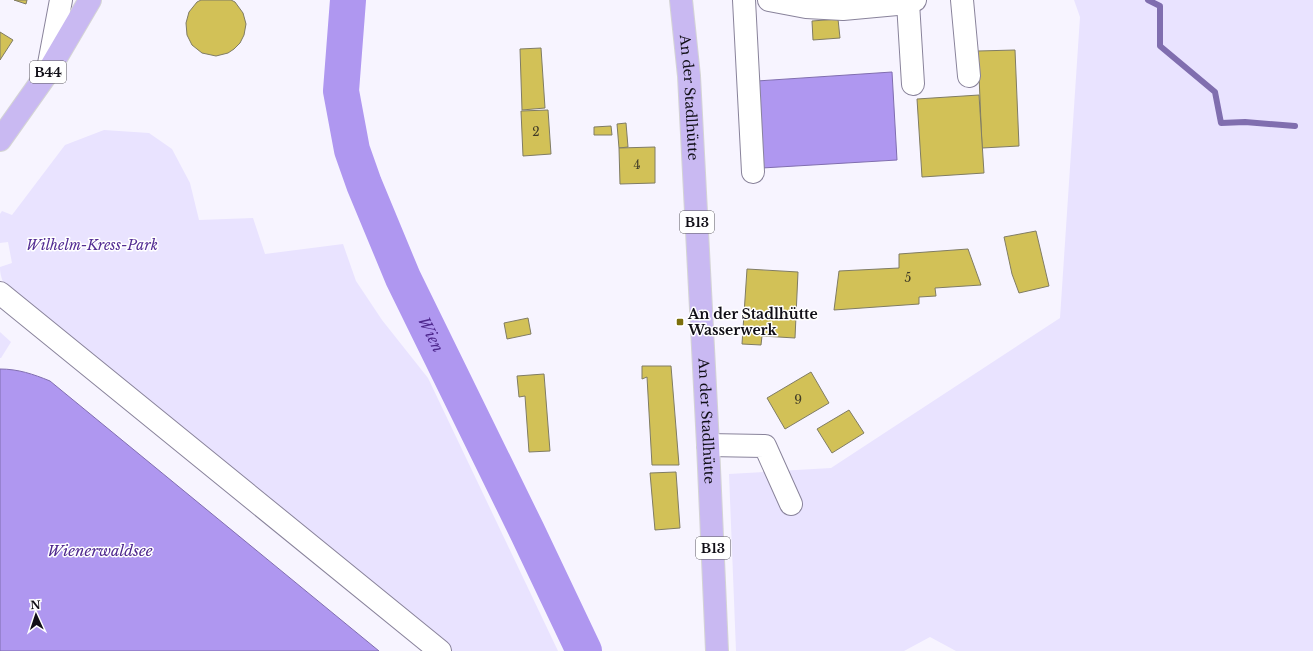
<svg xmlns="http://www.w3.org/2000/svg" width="1313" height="651" viewBox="0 0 1313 651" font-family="'Libre Baskerville',serif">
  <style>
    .green { fill: #e9e3ff }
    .water { fill: #af97f0; stroke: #806eaf }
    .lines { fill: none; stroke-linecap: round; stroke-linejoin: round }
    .stream { stroke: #806eaf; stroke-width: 6 }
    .river { stroke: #af97f0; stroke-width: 36 }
    .building { fill: #d2c157; stroke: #807c64 }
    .minor-casing { stroke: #89839b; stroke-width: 24 }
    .major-casing { stroke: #d4d4d5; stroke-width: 24 }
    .minor { stroke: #fff; stroke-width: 22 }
    .major { stroke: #c9b9f2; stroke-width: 22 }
    .poi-dot { fill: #7c6f0c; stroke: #fff; stroke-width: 1.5 }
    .labels { text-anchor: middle; stroke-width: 3; stroke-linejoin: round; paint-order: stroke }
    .number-label { font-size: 12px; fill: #413c27 }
    .shield { fill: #fff; stroke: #58575d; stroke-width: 1 }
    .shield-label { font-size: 13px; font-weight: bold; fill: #110f17 }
    .street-label { font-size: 14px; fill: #110f17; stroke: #fff }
    .park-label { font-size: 14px; font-style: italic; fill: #532d93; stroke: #fff }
    .poi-label { font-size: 14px; font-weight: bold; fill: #110f17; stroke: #fff; text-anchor: start }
    .water-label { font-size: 15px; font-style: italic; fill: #4e278d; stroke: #fff }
  </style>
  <rect width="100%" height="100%" fill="#f7f4ff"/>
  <g class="green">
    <polygon points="1074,0 1313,0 1313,651 956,651 930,637 904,651 736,651 729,474 831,468 1060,318 1080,17"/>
    <path d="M104,130L149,133L172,149L190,183L199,220L253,218L265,254L343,244L356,281L382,320L428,378L558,651H448L18,300C8,289 0,283 0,267L12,263L8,242L0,243V214L2,211L12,215L65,145Z"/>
    <polygon points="0,332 11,342 1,358 0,358"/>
  </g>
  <g class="water">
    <polygon points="892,72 897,160 762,168 757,81"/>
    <path d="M0,369C18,369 33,374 50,381L379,651H0Z"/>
  </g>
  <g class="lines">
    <polyline class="stream" points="1148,0 1160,6 1160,46 1215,92 1221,123 1245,122 1295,126"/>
    <path class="river" id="s1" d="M348,0L341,91L352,150L364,184L403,278L527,531L584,651"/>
  </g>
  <g class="building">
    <polygon points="14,0 27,0 26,4"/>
    <polygon points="201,0 231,0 235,2 243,13 246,24 244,35 240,43 234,49 228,53 216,56 202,53 192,45 187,35 186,23 189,12 197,2"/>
    <polygon points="838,19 840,38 813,40 812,21"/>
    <polygon points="0,32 13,40 0,60"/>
    <polygon points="541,48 545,108 522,110 520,49"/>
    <polygon points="1015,50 1019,146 982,148 978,51"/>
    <polygon points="979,95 984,173 922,177 917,99"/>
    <polygon points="548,110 551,154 523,156 521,111"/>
    <polygon points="626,123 628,147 619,148 617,124"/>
    <polygon points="611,126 612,135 594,135 594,127"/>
    <polygon points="655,147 655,183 620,184 619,148"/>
    <polygon points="1036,231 1049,286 1019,293 1012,274 1004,237"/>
    <polygon points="968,249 981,285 935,288 936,296 919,297 919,304 834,310 839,271 899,268 899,254"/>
    <polygon points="747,269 798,272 795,338 762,336 761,345 742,344"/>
    <polygon points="528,318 531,334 507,339 504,323"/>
    <polygon points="642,366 671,366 679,465 652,465 647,377 642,379"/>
    <polygon points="811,372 829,403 785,429 767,398"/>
    <polygon points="544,374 550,451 529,452 525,396 519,397 517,376"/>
    <polygon points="849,410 864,433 832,453 817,429"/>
    <polygon points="676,472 680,528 655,530 650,473"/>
  </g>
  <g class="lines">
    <g class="minor-casing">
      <g id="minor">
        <polyline points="744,0 753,172"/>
        <polyline points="769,0 806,7 843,9 908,3 915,0"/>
        <polyline points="962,0 969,76"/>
        <polyline points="908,3 913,84"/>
        <polyline points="48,69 61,0"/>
        <polyline points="0,293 440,651"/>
        <polyline points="708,445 765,446 791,504"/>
      </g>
    </g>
    <g class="major-casing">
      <g id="major">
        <path id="s2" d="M681,0L689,76L708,445L717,651"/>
        <polyline points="0,140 46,75 90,0"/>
      </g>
    </g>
    <use href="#minor" class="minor"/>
    <use href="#major" class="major"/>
  </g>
  <rect class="poi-dot" x="676" y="318" width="8" height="8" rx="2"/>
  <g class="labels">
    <g class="number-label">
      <text x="536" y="136">2</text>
      <text x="637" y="169">4</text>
      <text x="908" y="282">5</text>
      <text x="798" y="404">9</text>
    </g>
    <g class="shield">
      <rect x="30" y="61" width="36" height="22" rx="3"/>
      <rect x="680" y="211" width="34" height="22" rx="3"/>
      <rect x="696" y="537" width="34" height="22" rx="3"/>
    </g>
    <g class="shield-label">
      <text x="48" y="77">B44</text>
      <text x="697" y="227">B13</text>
      <text x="713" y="553">B13</text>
    </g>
    <g class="street-label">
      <text dy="5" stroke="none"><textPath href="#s2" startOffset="98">An der Stadlhütte</textPath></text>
      <text dy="5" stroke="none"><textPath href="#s2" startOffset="422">An der Stadlhütte</textPath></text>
    </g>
    <g class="park-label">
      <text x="92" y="250">Wilhelm-Kress-Park</text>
    </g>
    <g class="poi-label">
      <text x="688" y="319">An der Stadlhütte<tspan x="688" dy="16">Wasserwerk</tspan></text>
    </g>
    <g class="water-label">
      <text dy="5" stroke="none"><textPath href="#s1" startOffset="352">Wien</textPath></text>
      <text x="100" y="556">Wienerwaldsee</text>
    </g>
  </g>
  <g transform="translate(36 615) rotate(357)" stroke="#ffffff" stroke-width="3" paint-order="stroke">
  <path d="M0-3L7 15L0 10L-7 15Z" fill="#110f17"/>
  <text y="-6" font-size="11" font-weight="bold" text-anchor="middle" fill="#110f17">N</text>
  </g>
</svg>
